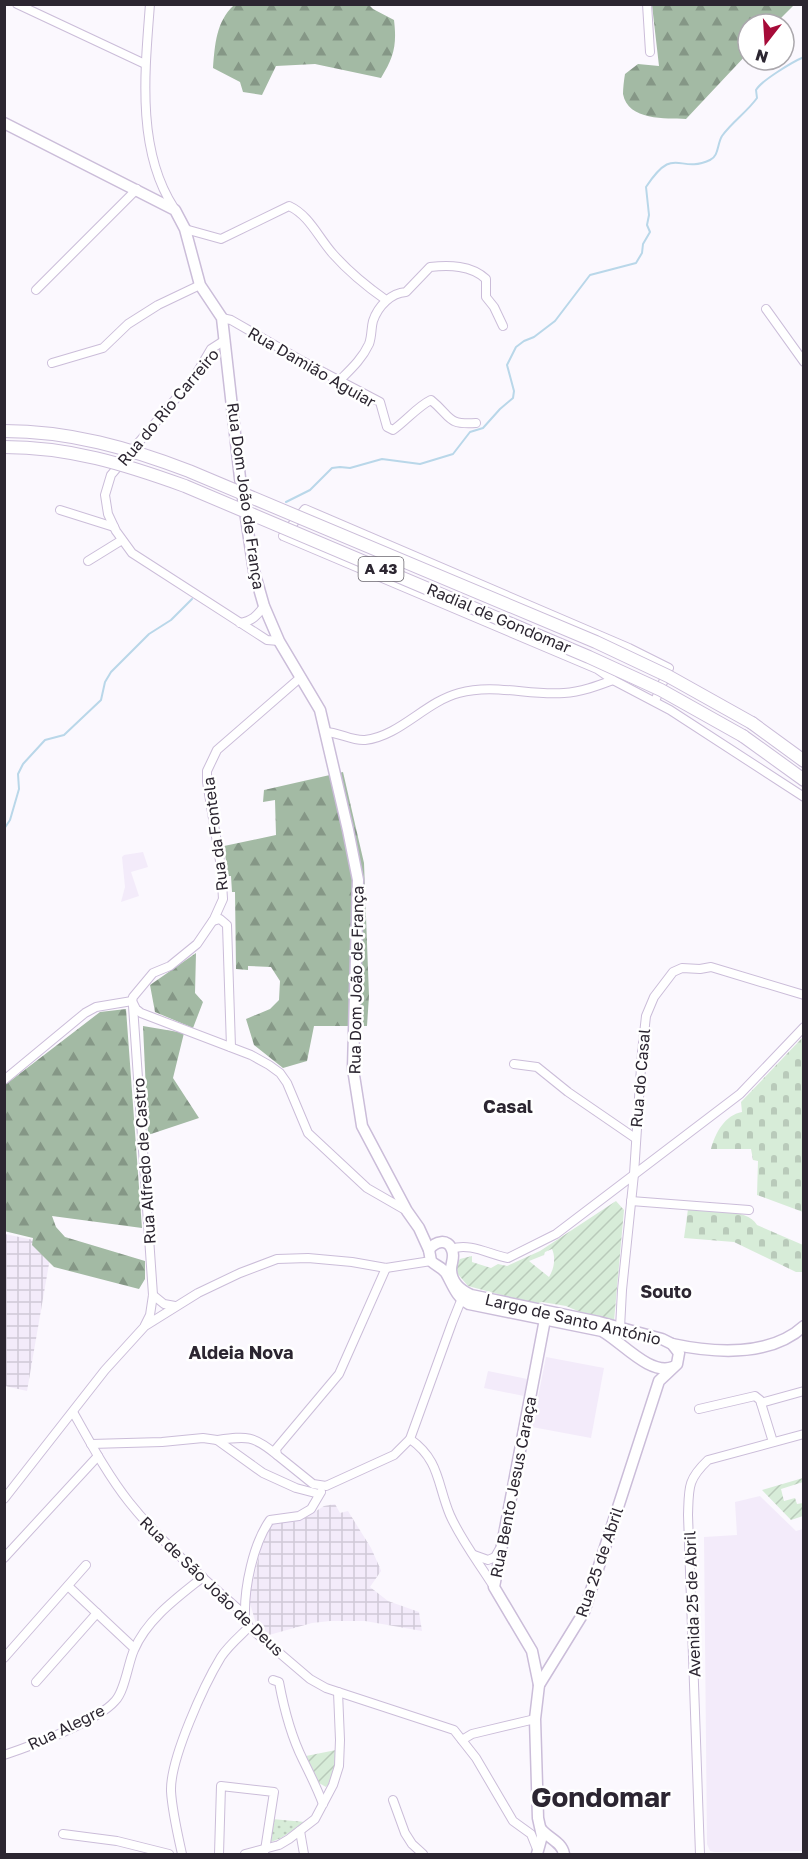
<svg xmlns="http://www.w3.org/2000/svg" width="808" height="1859" viewBox="0 0 808 1859" font-family="'Golos Text',sans-serif">
  <style>
    .built { fill: #f3ebfa }
    .industrial { fill: url(#industrial-grid) }
    .forest { fill: url(#forest-firs) }
    .cemetery { fill: url(#cemetery-stones) }
    .park { fill: url(#park-dots) }
    .garden { fill: url(#garden-furrows); fill-rule: evenodd }
    .lines { fill: none; stroke-linecap: round; stroke-linejoin: round }
    .stream { stroke: #b9d7e9; stroke-width: 2 }
    .minor-casing { stroke: #cbbdd9; stroke-width: 10 }
    .major-casing { stroke: #cbbdd9; stroke-width: 13 }
    .highway-casing { stroke: #cbbdd9; stroke-width: 14 }
    .minor { stroke: #fff; stroke-width: 8 }
    .major { stroke: #fff; stroke-width: 10 }
    .highway { stroke: #fff; stroke-width: 12 }
    .highway-bridge-casing { stroke: #cbbdd9; stroke-width: 14; stroke-linecap: butt }
    .highway-bridge { stroke: #fff; stroke-width: 12 }
    .labels { text-anchor: middle; stroke-width: 5; stroke-linejoin: round; paint-order: stroke }
    .shield { fill: #fff; stroke: #6b676f; stroke-width: 1.5 }
    .shield-label { font-size: 15px; font-weight: bold; fill: #2c2631 }
    .street-label { font-size: 16px; fill: #2c2631; stroke: #fff }
    .neighbourhood-label { font-size: 18px; font-weight: bold; fill: #2c2631; stroke: #fff }
    .town-label { font-size: 28px; font-weight: bold; fill: #2c2631; stroke: #fff }
  </style>
  <defs>
    <pattern id="industrial-grid" width="8" height="8" patternUnits="userSpaceOnUse" patternTransform="scale(1.5)"><rect width="8" height="8" fill="#f3ebfa"/><path d="M0 4h8M4 0v8" fill="none" stroke="#d0c9d7"/></pattern>
    <pattern id="forest-firs" width="22" height="20" patternUnits="userSpaceOnUse" patternTransform="scale(1.5)"><rect width="22" height="20" fill="#a3baa4"/><path d="M5 1l3.5 6h-7zM16 11l3.5 6h-7z" fill="#859786"/></pattern>
    <pattern id="cemetery-stones" width="16" height="16" patternUnits="userSpaceOnUse" patternTransform="scale(1.5)"><rect width="16" height="16" fill="#d7ecd8"/><path d="M2 7V4a2 2 0 0 1 4 0v3zM10 15v-3a2 2 0 0 1 4 0v3z" fill="#b9caba"/></pattern>
    <pattern id="park-dots" width="8" height="8" patternUnits="userSpaceOnUse" patternTransform="scale(1.5)"><rect width="8" height="8" fill="#d7ecd8"/><path d="M2 2h.1M6 6h.1" fill="none" stroke="#b9caba" stroke-width="1.8" stroke-linecap="round"/></pattern>
    <pattern id="garden-furrows" width="10" height="10" patternUnits="userSpaceOnUse" patternTransform="scale(1.5)"><rect width="10" height="10" fill="#d7ecd8"/><path d="M-1 1l2-2M0 10L10 0M9 11l2-2" fill="none" stroke="#b9caba"/></pattern>
  </defs>
  <rect width="100%" height="100%" fill="#fbf8fe"/>
  <g class="built">
    <polygon points="143,852 148,867 131,872 139,896 121,902 125,887 122,857 124,855"/>
    <polygon points="546,1357 604,1368 591,1438 532,1427"/>
    <polygon points="488,1371 527,1379 524,1396 484,1388"/>
    <polygon points="760,1496 796,1531 803,1529 803,1851 714,1852 710,1851 707,1844 704,1537 737,1535 735,1502"/>
  </g>
  <g class="industrial">
    <polygon points="5,1234 43,1242 50,1258 27,1391 5,1386"/>
    <polygon points="335,1504 340,1513 348,1511 371,1548 380,1568 381,1571 370,1587 388,1601 419,1612 422,1631 365,1621 330,1621 312,1623 269,1635 256,1624 250,1603 250,1593 261,1548 272,1523 293,1522 305,1518 324,1506"/>
  </g>
  <g class="forest">
    <path d="M234,5H369L373,9L394,20C397,45 394,57 381,78L315,64L276,66L262,95L243,92L240,82L213,68C215,44 216,22 234,5Z"/>
    <path d="M652,5V4L794,5L775,24H748V53L686,119C666,118 628,121 623,94C623,88 624,80 625,74L638,64L659,66Z"/>
    <polygon points="343,772 364,863 369,996 367,1026 314,1026 307,1061 283,1068 254,1045 246,1019 270,1009 279,1000 280,981 271,967 248,966 248,970 236,969 235,892 232,892 231,876 228,876 224,846 276,835 275,800 263,802 264,790"/>
    <polygon points="196,953 195,993 203,1002 193,1028 155,1012 150,985"/>
    <polygon points="126,1009 142,1228 52,1216 56,1227 65,1237 145,1261 145,1279 139,1289 54,1267 32,1245 33,1238 4,1231 5,1085 100,1012"/>
    <polygon points="143,1026 184,1033 173,1078 199,1118 148,1135"/>
  </g>
  <g class="cemetery">
    <path d="M803,1037V1212L757,1195L758,1161L753,1160L751,1149H711C715,1133 725,1115 742,1112L741,1102Z"/>
    <path d="M688,1209C706,1210 748,1208 757,1225L803,1245L802,1272H796L734,1242L684,1238Z"/>
  </g>
  <polygon class="park" points="272,1819 305,1822 281,1838 266,1844"/>
  <g class="garden">
    <path d="M616,1201L624,1210L614,1321L585,1314L566,1306L542,1302L535,1304L468,1286L457,1273L456,1265L460,1259L472,1256V1262L491,1268L498,1264L507,1266L540,1251ZM552,1249C556,1258 554,1269 549,1277L529,1261L544,1255L545,1252Z"/>
    <polygon points="803,1478 803,1482 781,1489 784,1501 795,1498 797,1504 803,1503 803,1516 791,1520 762,1490"/>
    <path d="M336,1750C335,1763 336,1776 326,1787L319,1783L306,1756Z"/>
  </g>
  <g class="lines">
    <g class="stream">
      <path d="M286,502L310,490L332,468L340,467L350,468L382,459L420,464L453,454L470,432L483,428L500,409L513,398L514,391L507,365L516,347L524,341L534,337L555,321L590,275L636,263L642,253L643,244L650,232L647,225L649,215L646,187C675,143 678,175 710,160C719,156 717,144 722,136C732,122 747,112 757,98L756,90C761,81 792,62 804,57"/>
      <polyline points="4,829 10,820 19,789 18,774 23,764 45,740 64,735 101,700 105,682 111,672 149,634 171,620 192,599"/>
    </g>
    <g class="minor-casing">
      <g id="minor">
        <polyline points="17,4 145,64"/>
        <path d="M150,4C145,70 136,150 174,208"/>
        <polyline points="647,4 650,52"/>
        <path d="M185,229L221,239L289,206C309,215 318,237 333,254C349,272 366,286 386,300"/>
        <polyline points="36,290 137,189"/>
        <polyline points="766,309 804,362"/>
        <path d="M222,318L231,320L304,362L380,402L387,427L393,430C406,421 418,406 431,400C452,417 446,425 476,423"/>
        <polyline points="225,340 211,349 195,376 111,475 105,495 108,514 116,531 132,553 267,640 279,641"/>
        <polyline points="52,363 103,348 128,324 158,305 200,285"/>
        <path d="M340,380C351,369 362,359 369,344C372,336 371,328 373,321C378,306 391,293 406,292L430,267C449,265 471,265 486,279V297L494,307L503,326"/>
        <polyline points="60,510 114,527"/>
        <polyline points="88,561 122,540"/>
        <path d="M240,623C252,621 257,616 264,606"/>
        <polyline points="655,701 669,668 629,648 305,509 283,536 597,669 613,680 670,710 804,797"/>
        <path d="M325,732C339,732 351,741 365,740C400,736 425,702 459,693C494,683 529,696 564,693C581,692 597,686 613,680"/>
        <polyline points="213,921 220,919 227,925 231,1047"/>
        <polyline points="132,1001 133,997 153,973 170,966 197,944 214,919 223,899 221,867 207,782 207,771 217,750 301,677"/>
        <polyline points="132,1001 136,1009 141,1013 251,1055 269,1065 280,1073 287,1083 308,1133 367,1188 407,1211"/>
        <polyline points="133,1006 153,1295 150,1315 145,1325"/>
        <polyline points="514,1064 537,1067 568,1092 635,1138"/>
        <polyline points="4,1080 85,1013 96,1007 132,1001"/>
        <polyline points="631,1201 749,1210"/>
        <path d="M452,1249C469,1242 491,1255 508,1258L556,1234L740,1094L804,1027"/>
        <polyline points="386,1268 339,1374 276,1449 277,1455 313,1484 326,1486 394,1455 410,1439 452,1323 460,1303 466,1297"/>
        <polyline points="153,1295 164,1304 175,1306"/>
        <polyline points="620,1328 622,1290 634,1174 642,1052 646,1016 654,997 673,972 682,968 700,969 711,967 804,995"/>
        <polyline points="761,1403 804,1391"/>
        <polyline points="699,1409 755,1396 760,1400 773,1442"/>
        <path d="M73,1412C90,1442 107,1474 129,1502C160,1541 200,1575 237,1608L245,1617L249,1627L310,1679L326,1688L454,1730L476,1758L513,1821L531,1834L537,1849"/>
        <path d="M410,1439C440,1460 437,1484 450,1515C461,1540 479,1563 494,1587"/>
        <path d="M217,1440C247,1436 253,1435 277,1455"/>
        <polyline points="91,1444 162,1442 203,1438 217,1440 263,1473 296,1488 319,1494"/>
        <polyline points="4,1499 105,1370 145,1326 198,1293 240,1273 277,1259 308,1258 352,1262 386,1268 431,1261"/>
        <polyline points="474,1555 488,1560 495,1557 499,1550"/>
        <polyline points="4,1558 98,1456"/>
        <polyline points="68,1586 134,1648"/>
        <path d="M245,1617C244,1588 253,1544 270,1520L299,1516L311,1509L321,1492"/>
        <polyline points="4,1658 86,1565"/>
        <path d="M273,1680L279,1682C284,1709 291,1736 303,1760C311,1776 317,1788 323,1804"/>
        <polyline points="36,1682 97,1613"/>
        <polyline points="462,1740 472,1734 535,1719"/>
        <path d="M4,1755C31,1746 98,1721 115,1701C125,1691 128,1663 134,1650C147,1619 178,1597 203,1577"/>
        <polyline points="393,1800 405,1833 412,1844 423,1854"/>
        <polyline points="300,1831 304,1854"/>
        <polyline points="63,1834 117,1841 169,1854"/>
        <path d="M182,1854C178,1836 172,1810 171,1791C170,1759 204,1685 221,1657C228,1646 240,1636 249,1627"/>
        <polyline points="219,1854 221,1786 274,1792 265,1850"/>
        <polyline points="245,1854 279,1845 289,1839 315,1819 333,1785 339,1766 340,1740 338,1692"/>
        <path d="M700,1854L688,1515C689,1488 687,1480 708,1460L804,1434"/>
      </g>
    </g>
    <g class="major-casing">
      <g id="major">
        <path d="M4,123L175,210L185,229L200,285L222,318L240,478L254,571L264,606L279,641L320,710L348,830L358,880L353,1069L362,1126L407,1211L419,1228L429,1250L431,1261C436,1266 442,1267 446,1273C453,1285 456,1297 469,1304L602,1331C622,1342 650,1376 673,1367"/>
        <path d="M429,1250C435,1241 448,1238 452,1250C455,1257 451,1263 451,1269C451,1282 460,1290 471,1295L599,1322L662,1339L672,1344L679,1353L677,1364L659,1381L584,1612L539,1685L535,1719L538,1818L542,1836L537,1854"/>
        <path d="M672,1344C714,1353 770,1357 804,1326"/>
        <polyline points="539,1685 532,1651 494,1587 546,1314"/>
        <path d="M541,1829C548,1838 562,1842 564,1854"/>
      </g>
    </g>
    <g class="highway-casing">
      <g id="highway">
        <polyline points="752,723 804,761"/>
        <polyline points="743,736 804,780"/>
      </g>
    </g>
    <use href="#minor" class="minor"/>
    <use href="#major" class="major"/>
    <use href="#highway" class="highway"/>
    <g class="highway-bridge-casing">
      <g id="highway-bridge">
        <path d="M4,431C70,431 129,448 189,471L596,642L668,676L752,723"/>
        <path d="M4,447C70,447 124,464 185,486L589,657L661,690L743,736"/>
      </g>
    </g>
    <use href="#highway-bridge" class="highway-bridge"/>
  </g>
  <g class="labels">
    <rect class="shield" x="358.5" y="557" width="45" height="24" rx="4.5"/>
    <g class="shield-label">
      <text x="381" y="574">A 43</text>
    </g>
    <g class="street-label">
      <text transform="translate(312 367) rotate(30)" y="6">Rua Damião Aguiar</text>
      <text transform="translate(168 407) rotate(-50)" y="6">Rua do Rio Carreiro</text>
      <text transform="translate(246 496) rotate(82)" y="6">Rua Dom João de França</text>
      <text transform="translate(499 618) rotate(23)" y="6">Radial de Gondomar</text>
      <text transform="translate(215 834) rotate(-97)" y="6">Rua da Fontela</text>
      <text transform="translate(356 980) rotate(-89)" y="6">Rua Dom João de França</text>
      <text transform="translate(640 1078) rotate(-85)" y="6">Rua do Casal</text>
      <text transform="translate(144 1161) rotate(-94)" y="6">Rua Alfredo de Castro</text>
      <text transform="translate(573 1319) rotate(13)" y="6">Largo de Santo António</text>
      <text transform="translate(513 1487) rotate(-79)" y="6">Rua Bento Jesus Caraça</text>
      <text transform="translate(599 1562) rotate(-71)" y="6">Rua 25 de Abril</text>
      <text transform="translate(212 1586) rotate(44)" y="6">Rua de São João de Deus</text>
      <text transform="translate(692 1604) rotate(-92)" y="6">Avenida 25 de Abril</text>
      <text transform="translate(66 1727) rotate(-26)" y="6">Rua Alegre</text>
    </g>
    <g class="neighbourhood-label">
      <text x="508" y="1113">Casal</text>
      <text x="666" y="1298">Souto</text>
      <text x="241" y="1359">Aldeia Nova</text>
    </g>
    <g class="town-label">
      <text x="601" y="1807">Gondomar</text>
    </g>
  </g>
  <rect width="808" height="1859" fill="none" stroke="#2c2631" stroke-width="12"/>
  <g transform="translate(766 42) rotate(197)"><circle r="28" fill="#ffffff" stroke="#aba8ad" stroke-width="1.5"/>
  <path d="M0-4.5L10 22L0 15L-10 22Z" fill="#a60b39"/>
  <text y="-9" font-size="16" font-weight="bold" text-anchor="middle" fill="#2c2631">N</text>
  </g>
</svg>
